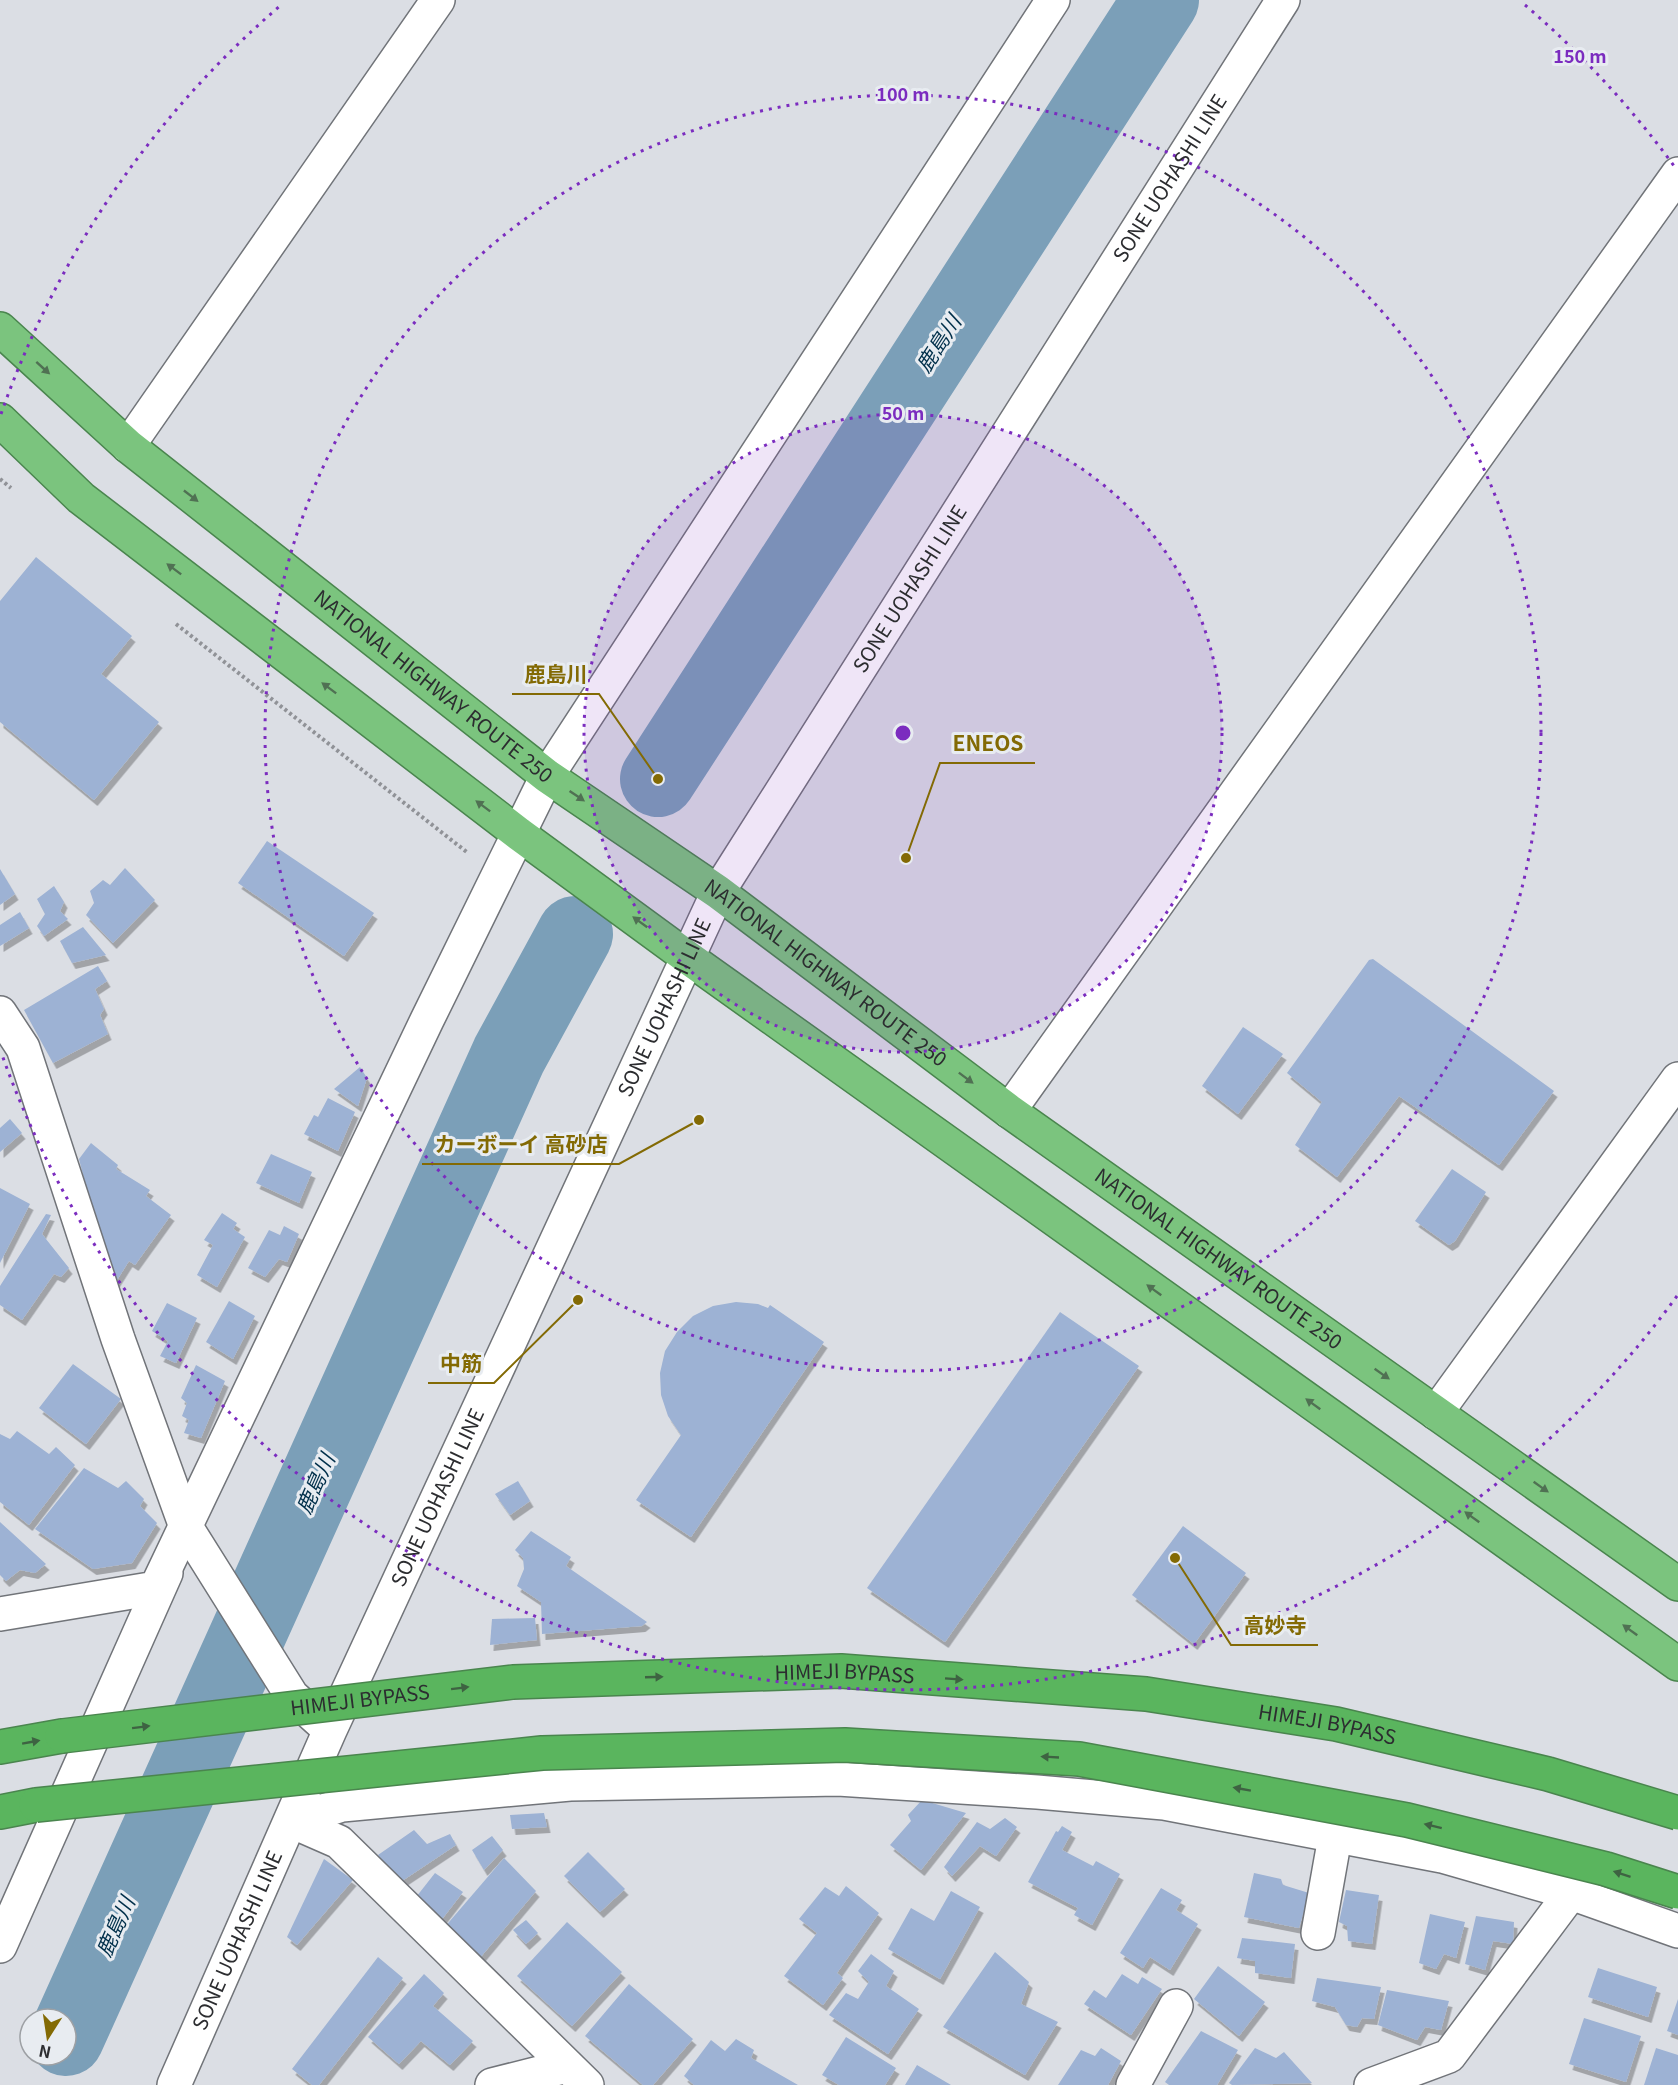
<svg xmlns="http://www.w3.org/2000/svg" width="1678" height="2085" viewBox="0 0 1678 2085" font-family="Georgia,'Noto Sans JP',serif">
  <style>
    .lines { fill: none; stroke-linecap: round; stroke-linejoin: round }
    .river { stroke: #7b9fb8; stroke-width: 76 }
    .building { fill: #9db2d4; filter: url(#shadow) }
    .minor-casing { stroke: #717479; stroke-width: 36 }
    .secondary-casing { stroke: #717479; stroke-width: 36 }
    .trunk-casing { stroke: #4a854e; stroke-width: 36 }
    .motorway-casing { stroke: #4a854e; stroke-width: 36 }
    .path { stroke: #909297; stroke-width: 4; stroke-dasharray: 3 3; stroke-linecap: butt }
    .minor { stroke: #fff; stroke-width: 33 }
    .secondary { stroke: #fff; stroke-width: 33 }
    .trunk { stroke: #7bc47e; stroke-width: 33 }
    .motorway { stroke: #5ab55e; stroke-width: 33 }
    .motorway-bridge-casing { stroke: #4a854e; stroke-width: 36; stroke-linecap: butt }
    .motorway-bridge { stroke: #5ab55e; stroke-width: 33 }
    .oneway { fill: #507153 }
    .oneway2 { fill: #3e6342 }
    .ring { fill: none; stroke: #7b2cbf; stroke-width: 3; stroke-dasharray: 3 6 }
    .labels { text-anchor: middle; stroke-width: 6; stroke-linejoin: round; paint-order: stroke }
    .street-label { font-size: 20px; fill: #2c2d30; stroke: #e8ecf1 }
    .water-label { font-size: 21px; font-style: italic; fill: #002f4a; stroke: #e8ecf1 }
    .centre { fill: #7b2cbf; stroke: #e8ecf1; stroke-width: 3 }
    .ring-label { font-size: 18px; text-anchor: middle; font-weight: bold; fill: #7b2cbf; stroke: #e8ecf1; stroke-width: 6; stroke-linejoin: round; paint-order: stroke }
    .leader { fill: none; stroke: #836a04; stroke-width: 2 }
    .callout-dot { fill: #836a04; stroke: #e8ecf1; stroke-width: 2 }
    .callout-label { font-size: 21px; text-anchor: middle; font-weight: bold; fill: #836a04; stroke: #e8ecf1; stroke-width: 6; stroke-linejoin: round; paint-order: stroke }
  </style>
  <defs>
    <filter id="shadow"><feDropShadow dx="3.5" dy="6" stdDeviation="0" flood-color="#0004"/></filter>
  </defs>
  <rect width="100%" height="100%" fill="#dbdee4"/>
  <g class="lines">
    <g class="river">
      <polyline points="658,779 1161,0"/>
      <polyline points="66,2038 509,1055 575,934"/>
    </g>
  </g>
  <g class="building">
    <polygon points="36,557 132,636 101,674 159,722 94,800 0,722 0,601"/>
    <polygon points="267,841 374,913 344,956 238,883"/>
    <polygon points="125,868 155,900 113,943 86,915 94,903 90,891 103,880 110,885"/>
    <polygon points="0,869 15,894 0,905"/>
    <polygon points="54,886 64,902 60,911 68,919 44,936 37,926 45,914 37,899"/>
    <polygon points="20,912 29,928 0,946 0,925"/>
    <polygon points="83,927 106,955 72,963 60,941"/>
    <polygon points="1373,959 1554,1091 1499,1165 1399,1096 1337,1177 1295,1145 1322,1102 1287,1073 1369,960"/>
    <polygon points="98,966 107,981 95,989 104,1009 100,1015 108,1034 53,1063 24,1010"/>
    <polygon points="1243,1027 1283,1054 1238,1114 1202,1086"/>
    <polygon points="360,1067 367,1078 358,1106 334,1089"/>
    <polygon points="328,1098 355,1112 338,1151 304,1134 314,1115 318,1117"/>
    <polygon points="10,1119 22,1133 0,1152 0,1128"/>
    <polygon points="91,1143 118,1165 116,1169 150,1190 146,1196 171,1215 135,1265 129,1261 112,1288 79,1159"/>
    <polygon points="271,1154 312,1172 299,1203 256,1183"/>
    <polygon points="1452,1169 1486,1192 1455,1241 1449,1245 1415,1221"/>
    <polygon points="0,1188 30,1204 0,1263"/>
    <polygon points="222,1213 237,1223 233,1229 245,1237 217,1287 197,1275 213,1245 204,1240"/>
    <polygon points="46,1214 51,1215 42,1234 69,1268 61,1277 54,1274 22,1320 0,1305 0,1286"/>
    <polygon points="284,1226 299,1234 287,1262 279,1259 265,1277 248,1268 269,1230 280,1235"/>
    <polygon points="229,1301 255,1316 233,1359 206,1342"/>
    <polygon points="736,1302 758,1304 768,1308 770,1305 824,1342 691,1537 636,1500 681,1435 668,1416 661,1395 660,1373 665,1351 677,1332 693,1316 713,1306"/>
    <polygon points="167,1303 197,1318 176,1363 160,1356 168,1341 152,1331"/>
    <polygon points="1060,1312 1139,1366 945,1642 867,1588"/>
    <polygon points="73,1364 121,1399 86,1444 39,1408"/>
    <polygon points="196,1365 225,1381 201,1438 184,1433 189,1420 182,1416 187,1403 181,1398"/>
    <polygon points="17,1431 49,1454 56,1447 75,1465 29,1525 0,1502 0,1434 10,1439"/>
    <polygon points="84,1468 118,1488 126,1481 144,1499 140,1506 157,1523 132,1563 93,1569 35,1529"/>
    <polygon points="518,1481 530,1501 510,1515 495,1494"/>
    <polygon points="0,1522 46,1564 35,1573 20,1570 6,1581 0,1575"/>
    <polygon points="1183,1526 1246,1573 1194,1644 1132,1595"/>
    <polygon points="531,1531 571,1557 566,1566 647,1622 642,1626 542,1634 541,1602 517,1586 524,1569 523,1558 515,1550"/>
    <polygon points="535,1618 537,1640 490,1645 492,1619"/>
    <polygon points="922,1800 966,1813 921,1870 890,1845 911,1821 908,1815"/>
    <polygon points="544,1813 547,1827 512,1829 510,1815"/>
    <polygon points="1005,1818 1017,1827 996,1856 980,1846 952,1876 944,1867 977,1822 990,1829"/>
    <polygon points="1062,1826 1072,1832 1062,1850 1093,1866 1096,1861 1120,1874 1092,1925 1074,1915 1078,1908 1028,1882 1056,1831 1058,1832"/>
    <polygon points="414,1830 427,1844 450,1834 456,1845 396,1885 378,1855"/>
    <polygon points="492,1836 503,1850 484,1870 472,1850"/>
    <polygon points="588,1852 625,1889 600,1912 564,1876"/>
    <polygon points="504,1858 536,1891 479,1959 443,1929"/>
    <polygon points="324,1859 353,1880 297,1945 287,1937"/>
    <polygon points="435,1873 463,1892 439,1923 413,1901"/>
    <polygon points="1254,1873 1281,1879 1283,1885 1309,1893 1299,1928 1244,1917"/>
    <polygon points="846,1886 879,1913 837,1973 843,1978 823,2005 784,1976 817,1933 799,1919 825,1887 839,1896"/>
    <polygon points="1161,1888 1182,1900 1176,1910 1198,1924 1170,1970 1150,1957 1143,1968 1120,1953"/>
    <polygon points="1346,1890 1379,1895 1372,1944 1348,1941 1347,1926 1339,1922"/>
    <polygon points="951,1891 980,1907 940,1979 888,1949 911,1908 934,1921"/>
    <polygon points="1430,1914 1465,1922 1456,1958 1444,1954 1436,1969 1419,1963"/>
    <polygon points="1476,1916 1514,1922 1513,1944 1493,1941 1485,1970 1465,1964"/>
    <polygon points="526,1920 538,1933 526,1944 513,1930"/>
    <polygon points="567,1922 622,1972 572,2026 517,1976"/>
    <polygon points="1242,1938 1295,1944 1291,1978 1255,1973 1255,1961 1237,1958"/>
    <polygon points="995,1952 1029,1982 1021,2004 1058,2022 1025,2075 943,2027"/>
    <polygon points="871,1954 894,1971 886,1986 919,2009 888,2054 829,2015 846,1993 858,1999 869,1982 858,1971"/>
    <polygon points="378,1957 403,1978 319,2085 312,2085 292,2069"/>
    <polygon points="1218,1966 1265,2002 1239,2036 1194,1999"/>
    <polygon points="1598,1968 1657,1987 1648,2017 1588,1997"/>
    <polygon points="424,1974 444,1993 433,2006 473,2041 450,2065 421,2041 399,2064 368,2037"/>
    <polygon points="1122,1974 1138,1984 1142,1977 1162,1989 1131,2035 1084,2004 1094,1990 1106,1998"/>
    <polygon points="1317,1978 1381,1987 1374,2019 1362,2018 1357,2027 1346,2025 1335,2007 1312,2001"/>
    <polygon points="629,1984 693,2039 653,2085 643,2085 585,2036"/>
    <polygon points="1387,1990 1449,2001 1441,2030 1425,2027 1417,2040 1378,2025"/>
    <polygon points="1678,1999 1678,2035 1667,2031"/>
    <polygon points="1584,2018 1641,2036 1626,2082 1569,2064"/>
    <polygon points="1201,2031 1238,2050 1217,2085 1169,2085 1165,2082"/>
    <polygon points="846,2037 896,2068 885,2085 839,2085 822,2075"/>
    <polygon points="736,2039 754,2050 751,2058 798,2085 694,2085 684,2076 711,2040 725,2051"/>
    <polygon points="1101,2048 1121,2061 1108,2085 1058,2085 1081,2050 1095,2056"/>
    <polygon points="1255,2048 1276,2058 1284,2052 1312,2083 1232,2085 1229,2083"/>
    <polygon points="1656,2048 1678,2055 1678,2085 1644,2085"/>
    <polygon points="917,2065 951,2085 905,2085"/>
  </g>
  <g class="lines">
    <g class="minor-casing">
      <g id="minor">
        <polyline points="128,446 438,0"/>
        <polyline points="0,1013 23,1048 118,1339 186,1527 292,1696 322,1723"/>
        <polyline points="1009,1111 1678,174"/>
        <polyline points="1436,1413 1678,1079"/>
        <polyline points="0,1614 156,1588 427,1020 547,776 1053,0"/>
        <polyline points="291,1821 342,1805 570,1784 838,1779 1037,1792 1164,1803 1442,1856 1571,1893 1678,1931"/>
        <polyline points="291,1821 339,1842 587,2085"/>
        <polyline points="1318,1933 1335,1837"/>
        <polyline points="0,1946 166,1573"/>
        <polyline points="492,2085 567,2066"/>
        <polyline points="1133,2085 1176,2006"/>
        <polyline points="1371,2085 1449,2056 1571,1893"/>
      </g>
    </g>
    <g class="secondary-casing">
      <g id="secondary">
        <path id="s1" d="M174,2085L330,1730L718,892L1283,0"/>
      </g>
    </g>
    <g class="trunk-casing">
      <g id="trunk">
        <path id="s2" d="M0,329L128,446L547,776L718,892L1009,1111L1678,1584"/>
        <polyline points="0,420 81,498 519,834 687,957 1678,1664"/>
      </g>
    </g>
    <g class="motorway-casing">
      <g id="motorway">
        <polyline points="0,1747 62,1736"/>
        <polyline points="0,1812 36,1805"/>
      </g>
    </g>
    <g class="path">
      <polyline points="0,479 11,488"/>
      <polyline points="176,624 468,853"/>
    </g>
    <use href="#minor" class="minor"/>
    <use href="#secondary" class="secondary"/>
    <use href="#trunk" class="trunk"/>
    <use href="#motorway" class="motorway"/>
    <g class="motorway-bridge-casing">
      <g id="motorway-bridge">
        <path id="s3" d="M62,1736L513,1682L841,1671L1146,1694L1336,1724L1548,1774L1678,1813"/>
        <polyline points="36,1805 542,1753 845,1745 1079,1759 1407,1820 1606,1869 1678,1892"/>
      </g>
    </g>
    <use href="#motorway-bridge" class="motorway-bridge"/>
  </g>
  <defs><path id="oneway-solid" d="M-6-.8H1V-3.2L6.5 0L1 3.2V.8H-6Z" transform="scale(1.5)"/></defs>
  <g class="oneway">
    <use href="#oneway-solid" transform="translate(43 368) rotate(42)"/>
    <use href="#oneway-solid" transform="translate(191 496) rotate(38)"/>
    <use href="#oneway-solid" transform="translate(174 569) rotate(-143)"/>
    <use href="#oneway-solid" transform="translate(329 688) rotate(-143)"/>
    <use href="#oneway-solid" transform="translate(577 796) rotate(34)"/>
    <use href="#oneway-solid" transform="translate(483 806) rotate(-143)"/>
    <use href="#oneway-solid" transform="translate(640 922) rotate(-144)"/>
    <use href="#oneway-solid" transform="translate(966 1078) rotate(37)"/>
    <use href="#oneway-solid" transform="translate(1154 1290) rotate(-144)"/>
    <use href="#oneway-solid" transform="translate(1382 1374) rotate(35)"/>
    <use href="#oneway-solid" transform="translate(1313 1404) rotate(-144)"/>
    <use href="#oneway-solid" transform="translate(1541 1487) rotate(35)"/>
    <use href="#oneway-solid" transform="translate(1472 1517) rotate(-144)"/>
    <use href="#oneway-solid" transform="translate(1630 1630) rotate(-144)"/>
  </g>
  <g class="oneway2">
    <use href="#oneway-solid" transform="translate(654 1677) rotate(-2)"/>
    <use href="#oneway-solid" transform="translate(954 1679) rotate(4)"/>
    <use href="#oneway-solid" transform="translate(460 1688) rotate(-7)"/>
    <use href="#oneway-solid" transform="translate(141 1727) rotate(-7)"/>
    <use href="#oneway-solid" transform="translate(31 1742) rotate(-10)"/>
    <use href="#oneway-solid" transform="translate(1050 1757) rotate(-177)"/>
    <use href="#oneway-solid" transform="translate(1242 1789) rotate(-170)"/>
    <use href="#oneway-solid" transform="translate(1433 1826) rotate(-166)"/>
    <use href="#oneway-solid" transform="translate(1622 1874) rotate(-162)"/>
  </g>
  <circle cx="903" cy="733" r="319" fill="#7b2cbf" fill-opacity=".12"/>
  <g class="ring">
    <circle cx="903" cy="733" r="319"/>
    <circle cx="903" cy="733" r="638"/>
    <path d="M1677 1296A957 957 0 0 1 1 1052M1 414A957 957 0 0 1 281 5M1525 5A957 957 0 0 1 1677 170"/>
  </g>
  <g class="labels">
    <g class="street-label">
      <text dy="7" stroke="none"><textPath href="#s1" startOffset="2156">SONE UOHASHI LINE</textPath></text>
      <text dy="7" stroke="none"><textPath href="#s1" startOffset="1670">SONE UOHASHI LINE</textPath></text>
      <text dy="7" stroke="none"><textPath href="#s2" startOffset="562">NATIONAL HIGHWAY ROUTE 250</textPath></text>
      <text dy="7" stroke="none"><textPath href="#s2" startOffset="1048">NATIONAL HIGHWAY ROUTE 250</textPath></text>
      <text dy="7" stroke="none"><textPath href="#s1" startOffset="1184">SONE UOHASHI LINE</textPath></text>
      <text dy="7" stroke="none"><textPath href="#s2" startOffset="1534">NATIONAL HIGHWAY ROUTE 250</textPath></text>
      <text dy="7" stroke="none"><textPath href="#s1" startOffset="644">SONE UOHASHI LINE</textPath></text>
      <text dy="7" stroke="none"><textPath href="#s3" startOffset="786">HIMEJI BYPASS</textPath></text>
      <text dy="7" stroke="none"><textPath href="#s3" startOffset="300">HIMEJI BYPASS</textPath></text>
      <text dy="7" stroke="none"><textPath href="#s3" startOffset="1272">HIMEJI BYPASS</textPath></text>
      <text dy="7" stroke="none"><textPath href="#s1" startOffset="158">SONE UOHASHI LINE</textPath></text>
    </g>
    <g class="water-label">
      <text transform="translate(939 344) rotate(-57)" y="7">鹿島川</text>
      <text transform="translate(316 1484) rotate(-66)" y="7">鹿島川</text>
      <text transform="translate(116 1927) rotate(-66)" y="7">鹿島川</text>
    </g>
  </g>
  <circle cx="903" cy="733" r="9" class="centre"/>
  <g class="ring-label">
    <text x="1580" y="63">150 m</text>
    <text x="903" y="101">100 m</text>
    <text x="903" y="420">50 m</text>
  </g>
  <path class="leader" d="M658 779L599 694H512M906 858L940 763H1035M699 1120L619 1164H422M578 1300L494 1383H428M1175 1558L1231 1645H1318"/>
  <g class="callout-dot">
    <circle cx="658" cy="779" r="6"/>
    <circle cx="906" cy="858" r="6"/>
    <circle cx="699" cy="1120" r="6"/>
    <circle cx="578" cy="1300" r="6"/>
    <circle cx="1175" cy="1558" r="6"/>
  </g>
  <g class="callout-label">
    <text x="556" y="682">鹿島川</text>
    <text x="988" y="751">ENEOS</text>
    <text x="521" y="1152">カーボーイ 高砂店</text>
    <text x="461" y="1371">中筋</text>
    <text x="1275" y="1633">高妙寺</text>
  </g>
  <g transform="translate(48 2037) rotate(192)"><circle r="28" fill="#e8ecf1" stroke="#9da0a4" stroke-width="1.5"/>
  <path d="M0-4.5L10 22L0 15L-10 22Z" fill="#836a04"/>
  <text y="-9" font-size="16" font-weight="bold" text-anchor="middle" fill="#2c2d30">N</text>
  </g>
</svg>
